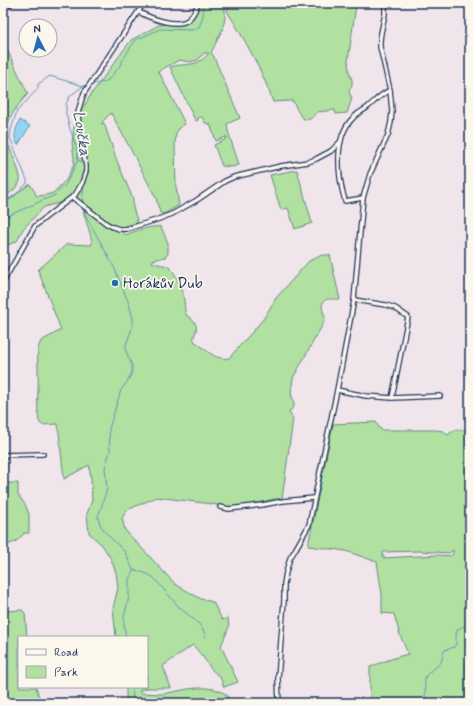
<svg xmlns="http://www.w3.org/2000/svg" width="473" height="706" viewBox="0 0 473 706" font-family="Mynerve,sans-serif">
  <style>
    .green { fill: #b0e1a1; stroke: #668880; fill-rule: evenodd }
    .water { fill: #91d5f3; stroke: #6293b7 }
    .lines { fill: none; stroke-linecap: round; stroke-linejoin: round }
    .stream { stroke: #6293b7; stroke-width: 1 }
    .street-casing { stroke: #1b2f5e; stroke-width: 6 }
    .street { stroke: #fbf7ec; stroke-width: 3.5 }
    .rail-casing { stroke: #1b2f5e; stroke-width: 2.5 }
    .rail { stroke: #fbf7ec; stroke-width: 1; stroke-dasharray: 3; stroke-linecap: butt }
    .poi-dot { fill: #1f6fb2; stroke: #fbf7ec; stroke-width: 1.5 }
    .labels { text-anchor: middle; stroke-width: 3.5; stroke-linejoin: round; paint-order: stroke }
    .poi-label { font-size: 15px; fill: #1b2f5e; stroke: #fbf7ec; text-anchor: start }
    .water-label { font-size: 16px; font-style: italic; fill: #385883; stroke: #fbf7ec }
  </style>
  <rect width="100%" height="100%" fill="#f0e5eb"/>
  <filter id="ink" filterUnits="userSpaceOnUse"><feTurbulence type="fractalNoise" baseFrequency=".025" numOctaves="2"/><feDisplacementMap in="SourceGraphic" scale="8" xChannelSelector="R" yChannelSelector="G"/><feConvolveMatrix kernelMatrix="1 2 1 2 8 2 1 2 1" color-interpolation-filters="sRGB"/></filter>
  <g filter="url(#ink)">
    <g class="green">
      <path d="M195,3H225V18L223,28L211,53L213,55L240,118L227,124L228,131L239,165L232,167L222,166L214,145L226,139L227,138L226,136V137L216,141L210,124L205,123L202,117H199L198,120L196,121L195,120L170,67C187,62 196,69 209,53H204L198,60L190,62L179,60L159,71L157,73L159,72L185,124L179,128L176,133L175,144L176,187L179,205L164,214L160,213L156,198L131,150L111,113L102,122V124L104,123L117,161L133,199V208L137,220V223L121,227L117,226L102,219L88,207L77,203L70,198L62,202L44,207L23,229L17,241L3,247V203L30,184L37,196L46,195L53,193L66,180L74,164V158L72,143L75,120L80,119L81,111L92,93L131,40L159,25L184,23L191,20L196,10Z"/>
      <path d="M229,3H341V5H356L348,61L349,71L352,80V86L349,91L350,94L352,98L347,113L336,114L335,110L317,112C315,114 313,117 310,119C301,123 296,107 293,101H288L273,102C263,72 244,38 227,11Z"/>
      <path d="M3,41L28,94C17,105 7,119 6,134C5,138 7,142 9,146C11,153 22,175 20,181C18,188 9,194 3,198Z"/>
      <polygon points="297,170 312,223 295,229 288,208 281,210 270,175"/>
      <path d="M83,209L105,224L112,229L121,231L126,235C133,231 154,225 161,227L168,243V254L165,257L153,260L152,262C158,265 165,264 170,268C176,272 181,289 183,296C185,302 184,309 186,315C192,319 198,323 196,331C195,335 193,336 194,341C205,348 214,361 229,358L254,330L264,318L276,298L309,261L322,255H330L340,300C331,298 319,297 323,311C323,313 325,316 325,318C325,318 323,324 323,324L293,378L291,393L294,403V406L292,409L289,411L293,419L282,499H274L247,506L229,508L212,504L157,497L127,510L122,518L125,530L175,584L201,599L213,602L222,620L228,618L229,627L221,646L238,682L224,687L220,677L212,670L203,657L193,645L163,666L171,688H147L140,690V693L162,694L188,689L197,688H206L214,689L222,692L227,695L230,703H126V687H147V637H116L113,608L118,588L116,573L111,559L103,546L89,533L87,514L92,500L91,479L89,465L64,479L58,424L42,425L40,423L39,421C36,403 39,387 38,370C38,361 36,349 41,341L61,330L38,270L67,244L91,245L92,244C91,232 85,221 83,209Z"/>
      <path d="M376,422L379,428L382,430H437L443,431L448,435L454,430H466L470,432V703H370V667C383,662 395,657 408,654L400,635L394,614L382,613V595L377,562L346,551L308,546L333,424ZM453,550V554L451,556L438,555L383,558V552L419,551L449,553Z"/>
      <path d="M7,483H18V495L25,504L29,514V533H24C19,541 12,544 3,546V502Z"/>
      <polygon points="22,610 25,613 27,637 19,637 19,687 36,687 41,703 3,703 3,611"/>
    </g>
    <path class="water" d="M20,120L30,126L18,145C12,138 16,128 20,120Z"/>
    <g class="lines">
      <g class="stream">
        <path d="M92,84L105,82L109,79L119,67L130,48L136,40L160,29L192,30L199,27C203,18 205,12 202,3"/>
        <polyline points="78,160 84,163"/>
        <polyline points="3,203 13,198 27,183 27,180 10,138 11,130 17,111 34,93 38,88 38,84 50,76 83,86"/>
        <path d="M83,204C81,195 85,185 86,176"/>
        <polyline points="84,209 85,214 114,267 129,304 133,318 133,326 126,344 126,351 132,366 132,372 128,381 121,390 109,429 110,451 105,468 107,489 98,517 100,524 105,532 125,552 133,570 145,573 153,577 178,606 200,625 204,632 206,637"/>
        <polyline points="3,218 55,195 66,184 78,160 76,146 70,129 66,114 66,104 70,96 83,86 87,85"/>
        <polyline points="126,637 124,626 124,617 129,597 129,579 133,571"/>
        <polyline points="132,687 133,703"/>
        <path d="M417,703L425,698C426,692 424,685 425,678C427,671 437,668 441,662C443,659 442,653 445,650L454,647L456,644V635L457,630L469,623L470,621"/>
      </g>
      <g class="street-casing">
        <g id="street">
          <path d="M139,12C150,18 178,29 189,19C193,15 196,9 198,3"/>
          <polyline points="72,197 107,224 113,227 119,229 127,229 156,220 172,214 197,200 225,181 234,177 281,166 308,162 316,159 331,151 341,141"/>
          <path d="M363,198L345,201C338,177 333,137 353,118C357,113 363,111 368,107C376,100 380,95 390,90"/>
          <polyline points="3,284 6,277 35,226 50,214 75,195 82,183 86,171 86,166 79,130 78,113 80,105 84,93 144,3"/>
          <polyline points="354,300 386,305 395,308 408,317 392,398"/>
          <polyline points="337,390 366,396 392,398 440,396"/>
          <polyline points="3,455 43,454"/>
          <polyline points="3,456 4,469"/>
          <polyline points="220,507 229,509 262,505 283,501 314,498"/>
          <polyline points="279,703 278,678 284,601 284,584 286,572 290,558 295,550 309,525 337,390 354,300 363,198 370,174 388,135 391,122 392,111 390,90 380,47 380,40 381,33 385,14 385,3"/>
        </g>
      </g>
      <use href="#street" class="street"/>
      <g class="rail-casing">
        <polyline id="rail" points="3,12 15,3"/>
      </g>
      <use href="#rail" class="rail"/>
    </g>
  </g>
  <circle class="poi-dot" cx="115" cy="283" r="4"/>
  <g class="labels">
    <g class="poi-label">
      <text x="123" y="288">Horákův Dub</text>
    </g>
    <g class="water-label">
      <text transform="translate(83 133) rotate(81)" y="6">Loučka</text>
    </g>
  </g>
  <rect width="473" height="706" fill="none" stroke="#fbf7ec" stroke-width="16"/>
  <rect x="8" y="8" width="457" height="690" fill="none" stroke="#1b2f5e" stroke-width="1.5" filter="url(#ink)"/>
  <rect x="18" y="636" width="130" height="52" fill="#fbf7ec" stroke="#a1a7b3"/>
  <rect x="26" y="649" width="20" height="6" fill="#fbf7ec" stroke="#a1a7b3"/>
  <text x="54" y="656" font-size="12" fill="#1b2f5e">Road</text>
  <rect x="26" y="666" width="20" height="12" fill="#b0e1a1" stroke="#a1a7b3"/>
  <text x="54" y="676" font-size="12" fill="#1b2f5e">Park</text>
  <g transform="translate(38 38) rotate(354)"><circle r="19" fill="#fbf7ec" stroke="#a1a7b3"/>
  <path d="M0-3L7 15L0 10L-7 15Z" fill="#1f6fb2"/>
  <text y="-6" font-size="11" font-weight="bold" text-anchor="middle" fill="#1b2f5e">N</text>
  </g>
</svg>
